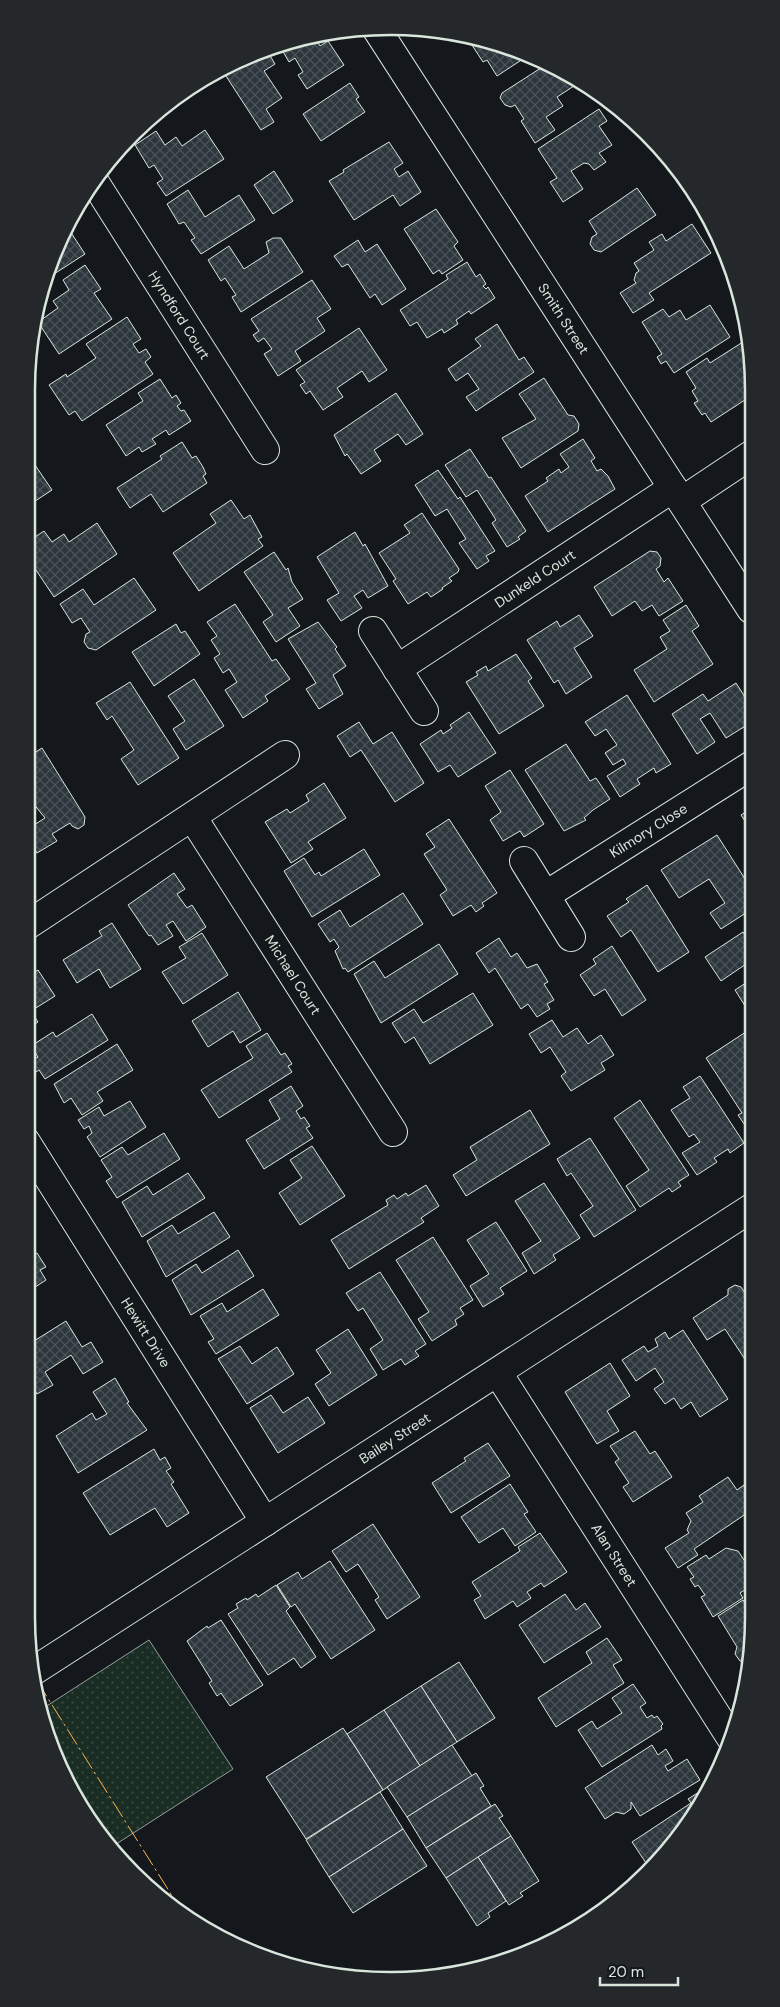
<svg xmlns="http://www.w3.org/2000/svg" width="780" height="2007" viewBox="0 0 780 2007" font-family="'DM Sans',sans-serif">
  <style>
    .grass { fill: url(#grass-dots); stroke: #939e99 }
    .building { fill: url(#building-cross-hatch); stroke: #d8e6dc }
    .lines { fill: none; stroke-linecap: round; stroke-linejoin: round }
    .minor-casing { stroke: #d8e6dc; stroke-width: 30 }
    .minor { stroke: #14181c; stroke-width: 28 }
    .power { stroke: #ffb74d; stroke-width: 1; stroke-dasharray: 18 4 2.5 4; stroke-linecap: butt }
    .labels { text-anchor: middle; stroke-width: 4; stroke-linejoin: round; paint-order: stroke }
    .street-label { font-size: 14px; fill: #d8e6dc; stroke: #14181c }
    .rim { fill: none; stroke: #d8e6dc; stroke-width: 2.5 }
  </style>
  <defs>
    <pattern id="grass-dots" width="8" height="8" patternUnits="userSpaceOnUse" patternTransform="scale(1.25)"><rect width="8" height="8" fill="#1a2d24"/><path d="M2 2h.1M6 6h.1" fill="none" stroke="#3b4b43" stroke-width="1.8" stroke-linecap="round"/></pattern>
    <pattern id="building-cross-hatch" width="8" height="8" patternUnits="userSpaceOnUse" patternTransform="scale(1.25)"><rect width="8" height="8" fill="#2c363c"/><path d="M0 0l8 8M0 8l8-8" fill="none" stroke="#4a5358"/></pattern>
  </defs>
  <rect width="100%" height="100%" fill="#14181c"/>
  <path class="grass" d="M149,1640L233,1769L110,1848C82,1804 50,1762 42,1709Z"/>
  <g class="building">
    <polygon points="314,36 320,46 328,41 344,65 307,89 298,75 303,72 295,58 289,62 281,48 290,42"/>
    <polygon points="472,37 484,39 526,57 497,76 487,60 483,62 468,39"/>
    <polygon points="266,49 275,64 264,71 282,98 266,109 274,122 261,130 224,73 248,57"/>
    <polygon points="544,66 574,79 577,84 557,97 563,106 546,117 555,130 535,143 521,121 524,119 515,105 511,107 505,105 500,98 502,93"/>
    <polygon points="350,83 359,97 356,99 365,112 321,141 303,114"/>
    <polygon points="599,109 607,121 599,126 612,145 599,153 606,162 594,170 589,164 584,163 571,171 583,189 563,202 550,182 557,178 538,149"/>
    <polygon points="205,130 224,159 166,196 157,183 163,179 154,165 149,168 135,145 156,131 165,145 176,137 182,146"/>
    <polygon points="389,142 403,163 394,169 399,177 408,171 421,192 400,206 393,195 354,220 329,181 344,172 343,170"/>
    <polygon points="274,171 293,201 273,214 254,185"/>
    <polygon points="637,188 656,215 601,252 594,250 590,244 592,237 597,234 589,221"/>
    <polygon points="188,190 205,217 239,195 255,220 201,254 191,240 195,238 184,222 179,224 167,204"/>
    <polygon points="436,209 458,242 454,246 463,260 442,274 439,270 433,274 404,229"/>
    <polygon points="692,224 711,253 649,293 654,300 633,313 620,293 636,283 634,280 636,273 639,271 634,263 654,250 649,242 662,234 666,241"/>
    <polygon points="66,225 85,254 54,274 50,267"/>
    <polygon points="273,238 281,238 303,272 241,312 232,297 236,295 225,278 221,281 208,260 229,246 244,269 269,253 266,242"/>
    <polygon points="358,240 365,252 377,244 406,289 382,305 375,294 370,298 348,264 342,267 334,256"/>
    <polygon points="467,262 476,277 480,274 486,284 483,286 486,289 488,287 495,298 471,314 469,311 456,320 458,324 444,333 442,329 427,338 417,322 410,326 400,310 448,279 446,275"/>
    <polygon points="85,265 101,289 94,293 112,319 59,354 38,322 58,308 53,301 69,290 63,280"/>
    <polygon points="312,280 331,309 317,318 325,331 295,351 301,361 278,376 264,354 272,349 264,338 258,342 253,335 259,331 251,319"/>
    <polygon points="710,305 730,337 674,373 666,361 661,364 657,357 662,354 642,322 663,309 669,317 680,310 686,320"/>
    <polygon points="127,317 141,339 133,344 139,353 146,349 151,357 145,362 153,374 82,421 75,411 69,415 49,385 66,374 67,377 96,358 86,344"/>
    <polygon points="497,324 519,360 524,357 534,372 476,411 466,397 479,389 468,373 456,381 448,369 481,346 475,339"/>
    <polygon points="359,328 387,370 369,382 362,371 337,388 343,397 323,410 310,391 306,394 300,385 305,382 296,370"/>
    <polygon points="746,340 751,347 751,396 711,422 705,413 702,415 694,403 698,401 692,391 696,388 686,372 707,358 710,363"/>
    <polygon points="544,378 568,415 574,416 579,424 578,431 521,468 502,438 536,419 519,394"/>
    <polygon points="160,379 172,398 176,395 181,403 177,406 181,411 184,410 191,421 169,435 166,430 152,439 156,444 142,452 139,447 126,456 106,425 143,401 138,393"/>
    <polygon points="396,393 423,434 406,445 398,434 374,450 381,461 361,474 347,454 345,456 334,435"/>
    <polygon points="583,439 595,458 591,461 597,471 601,469 608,476 615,489 548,532 525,496 548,481 546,478 559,469 561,473 569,467 560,454"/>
    <polygon points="182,442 192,458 196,456 203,467 206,474 203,476 207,483 163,512 151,494 130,508 117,488 162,459 160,456"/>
    <polygon points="470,449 489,478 491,477 526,531 518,537 520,539 507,547 492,523 496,520 477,490 466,497 445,465"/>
    <polygon points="33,462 52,490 26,507 26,467"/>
    <polygon points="438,470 458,499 460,497 495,551 486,556 489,561 477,569 459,543 466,539 447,509 435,516 415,485"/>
    <polygon points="231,500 244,519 250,515 262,537 258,539 263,546 199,591 173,553 216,523 210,514"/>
    <polygon points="422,513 459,569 458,572 449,578 452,581 442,588 443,589 431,597 427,592 408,604 393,581 396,579 379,553 410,533 404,525"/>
    <polygon points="97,523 117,554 54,597 26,555 26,543 44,531 52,542 64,534 69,542"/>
    <polygon points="355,532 363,546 365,544 388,586 368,598 363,590 354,596 362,608 341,621 327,600 339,593 317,557"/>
    <polygon points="650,551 657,552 661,558 660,566 656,569 664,582 668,578 683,601 659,616 652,605 642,611 635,601 612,616 594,587"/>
    <polygon points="274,552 286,570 288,568 292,582 303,599 288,608 300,626 276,642 263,622 273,615 244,572"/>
    <polygon points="134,578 156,610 96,650 88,648 84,642 86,634 90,632 81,618 72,623 60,604 83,589 94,605"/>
    <polygon points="235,604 272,661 276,659 290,679 265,696 268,701 243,718 225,690 237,682 229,669 223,673 214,658 220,654 211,640 217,636 207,622"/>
    <polygon points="686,605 699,626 692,631 713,664 654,702 634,670 667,649 660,637 670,631 663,620"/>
    <polygon points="579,615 593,636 574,648 592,677 566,694 558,680 554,683 527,640 557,621 560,627"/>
    <polygon points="318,622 337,647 335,649 346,666 333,675 343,694 319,709 306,689 316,683 288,639"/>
    <polygon points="176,624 181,633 185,631 200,654 154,686 132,652"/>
    <polygon points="516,654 532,678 528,681 544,706 499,734 466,682 478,675 476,672 486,666 488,671"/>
    <polygon points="194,679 224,726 186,750 173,729 185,721 168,696"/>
    <polygon points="130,682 179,758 138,785 121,759 134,750 112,716 107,720 96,703"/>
    <polygon points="736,683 752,708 752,722 726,738 710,713 700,719 715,742 697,754 672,714 703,694 708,701"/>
    <polygon points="627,695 671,764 656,773 654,768 637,779 640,784 620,797 607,776 626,764 623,759 613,765 605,753 617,745 606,729 595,736 585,722"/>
    <polygon points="469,712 496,753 458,777 450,765 438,772 420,744 441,730 443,734 452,728 450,725"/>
    <polygon points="359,722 373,744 392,732 424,783 395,802 361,750 350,757 337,736"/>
    <polygon points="566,744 590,781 596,778 610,799 593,810 584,818 586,820 564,831 525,770"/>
    <polygon points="42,748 85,817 84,825 78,829 72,826 70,823 52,834 57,841 37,853 26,837 26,830 45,818 32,802 26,789 26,776 28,775 26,758"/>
    <polygon points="510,770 544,824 524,837 520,831 503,841 490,820 501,812 485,786"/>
    <polygon points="324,783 346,818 308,842 313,849 291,863 265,822 287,809 290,813 309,801 306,795"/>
    <polygon points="752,808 752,832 741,815"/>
    <polygon points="449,819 497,893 482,903 484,906 476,912 471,905 453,916 440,895 447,890 424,854 435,847 426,834"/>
    <polygon points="717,835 752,890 752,909 721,929 710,913 725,903 709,879 679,898 661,870"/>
    <polygon points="364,849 380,875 312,917 284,871 304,858 315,875 319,872 321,876"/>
    <polygon points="174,873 185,889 177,894 187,908 192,905 206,927 186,941 173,921 166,925 173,936 158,945 151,935 149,936 128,905"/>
    <polygon points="647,885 689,952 658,972 631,930 621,937 607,916 629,902 626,899"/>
    <polygon points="403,893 423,924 348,972 345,968 343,969 335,951 339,947 334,939 330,942 318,924 340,910 350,927"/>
    <polygon points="112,923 141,969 110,988 99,969 77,983 63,960 102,936 99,931"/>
    <polygon points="743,932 752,946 752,960 721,981 705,957"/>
    <polygon points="202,933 228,975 183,1004 162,972 186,958 179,947"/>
    <polygon points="499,938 511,957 517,953 527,968 537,964 548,982 544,984 554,1000 547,1004 550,1009 537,1017 528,1004 521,1009 495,968 489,973 476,953"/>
    <polygon points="439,944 458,974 381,1023 354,974 374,961 385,978"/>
    <polygon points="612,946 646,1000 622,1016 605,989 594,996 580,975 596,964 593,959"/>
    <polygon points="38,970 55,996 31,1011 38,1022 26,1030 26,978"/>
    <polygon points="752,979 752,1017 735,990"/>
    <polygon points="238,992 261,1030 240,1043 233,1031 208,1047 192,1021"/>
    <polygon points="473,993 493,1025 430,1064 414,1037 405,1043 392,1023 414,1009 423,1023"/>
    <polygon points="92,1014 108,1040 45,1079 39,1070 36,1072 30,1061 38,1057 31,1046 53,1032 56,1037"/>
    <polygon points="552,1020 563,1037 577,1028 588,1044 601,1035 614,1055 601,1063 605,1070 571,1091 561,1076 566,1072 550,1047 541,1053 529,1034"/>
    <polygon points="752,1028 753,1137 738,1115 742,1113 706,1058"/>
    <polygon points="267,1033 281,1055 285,1053 292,1064 288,1066 292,1072 219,1118 201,1090 253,1058 246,1046"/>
    <polygon points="117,1044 133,1070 97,1092 103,1101 82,1115 71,1098 64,1103 54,1084"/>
    <polygon points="700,1076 744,1143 730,1153 728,1149 714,1158 717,1162 697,1175 682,1153 700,1142 694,1134 689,1137 671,1110 690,1098 683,1087"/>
    <polygon points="291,1086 303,1106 296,1111 301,1119 304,1117 310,1126 306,1128 313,1138 264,1169 246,1140 280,1119 269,1100"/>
    <polygon points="640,1100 689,1175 678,1182 681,1186 672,1192 669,1188 640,1207 626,1186 649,1170 614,1118"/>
    <polygon points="130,1101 146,1127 100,1157 87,1137 92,1133 89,1126 84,1129 78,1120 99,1107 104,1116"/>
    <polygon points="530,1110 550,1144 466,1196 453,1175 477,1160 470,1147"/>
    <polygon points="164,1133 180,1159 117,1198 106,1181 112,1177 101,1160 122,1147 128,1155"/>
    <polygon points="590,1138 636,1210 594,1237 580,1215 593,1206 571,1173 567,1176 557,1159"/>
    <polygon points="312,1146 345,1196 300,1225 279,1193 302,1178 290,1160"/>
    <polygon points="188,1173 205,1198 142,1237 122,1202 147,1186 153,1195"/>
    <polygon points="544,1183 580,1238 553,1255 556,1260 534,1274 522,1253 541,1241 515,1201"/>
    <polygon points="426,1185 439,1206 421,1218 424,1222 349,1269 331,1240 388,1205 386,1200 394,1195 397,1199 406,1193 408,1196"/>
    <polygon points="214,1212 230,1237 166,1277 147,1241 172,1225 178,1234"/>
    <polygon points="496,1222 527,1271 500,1288 504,1294 483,1307 470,1286 489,1274 467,1240"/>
    <polygon points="433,1237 473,1300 460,1308 464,1314 455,1320 457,1325 432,1341 418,1319 429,1312 396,1260"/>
    <polygon points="26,1249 31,1256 37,1253 46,1267 40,1270 46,1280 26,1293"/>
    <polygon points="238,1250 254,1276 191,1315 172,1280 196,1264 202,1273"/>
    <polygon points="380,1272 426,1344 415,1351 419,1356 405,1365 401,1359 383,1370 370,1349 383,1340 363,1308 358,1311 346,1293"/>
    <polygon points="735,1285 741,1287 753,1305 753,1365 750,1367 725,1329 707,1340 693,1318 728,1295 728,1289"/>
    <polygon points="263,1289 279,1315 216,1354 208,1342 214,1339 200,1316 222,1303 227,1312"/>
    <polygon points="66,1321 82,1347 91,1342 103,1362 83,1374 71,1355 45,1372 53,1385 37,1394 26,1376 26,1346"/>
    <polygon points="348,1329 377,1375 329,1406 315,1384 331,1373 316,1350"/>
    <polygon points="683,1330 728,1399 700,1417 691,1402 681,1409 674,1398 665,1404 654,1389 664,1382 655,1368 636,1381 622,1360 644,1346 648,1352 658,1346 655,1339 665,1332 669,1339"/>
    <polygon points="240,1346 252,1364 277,1347 294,1374 247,1404 218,1359"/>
    <polygon points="610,1363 630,1396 607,1411 619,1431 597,1444 565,1392"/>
    <polygon points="115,1378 129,1402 127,1403 147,1430 78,1473 56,1436 92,1413 96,1420 107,1414 93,1392"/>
    <polygon points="271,1395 283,1413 308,1397 325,1423 278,1453 250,1408"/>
    <polygon points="635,1431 650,1454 655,1451 672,1477 633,1502 623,1487 629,1483 615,1462 619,1459 610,1446"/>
    <polygon points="488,1443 510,1476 451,1513 432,1483 466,1461 464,1458"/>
    <polygon points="154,1449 160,1460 165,1457 171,1468 166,1471 174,1482 171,1484 189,1513 167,1527 155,1508 110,1535 83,1493"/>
    <polygon points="728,1477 737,1490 744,1485 753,1499 753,1509 694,1549 698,1555 678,1568 665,1548 689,1533 687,1530 691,1521 686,1513 703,1502 699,1496"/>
    <polygon points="510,1484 528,1512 524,1514 536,1532 515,1546 503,1528 479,1543 461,1517"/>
    <polygon points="373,1524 420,1597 387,1619 375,1600 379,1597 358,1564 346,1572 332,1551"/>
    <polygon points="540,1533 567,1572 544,1587 541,1583 527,1592 531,1598 517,1607 513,1601 485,1619 474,1600 481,1596 472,1582 520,1551 518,1547"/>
    <polygon points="726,1548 738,1551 748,1566 754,1562 754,1584 740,1593 743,1598 713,1617 701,1597 705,1595 698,1585 695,1587 690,1579 694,1577 687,1567 706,1555 709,1559"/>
    <polygon points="330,1561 375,1630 331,1659 295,1604 291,1607 277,1585 298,1572 302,1579"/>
    <polygon points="276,1585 290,1607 286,1611 316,1657 301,1668 294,1658 268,1675 228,1614 238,1608 236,1604 246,1598 247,1600 256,1594 258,1597"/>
    <polygon points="565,1594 576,1610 585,1603 601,1627 544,1663 519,1625"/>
    <polygon points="743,1600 754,1617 748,1663 740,1661 735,1654 737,1647 718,1616"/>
    <polygon points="221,1620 263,1685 230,1706 221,1693 217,1696 209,1683 212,1681 187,1641 207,1626 208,1628"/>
    <polygon points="607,1638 622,1660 613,1665 624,1683 556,1727 538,1698 592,1663 586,1652"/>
    <polygon points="459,1662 495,1718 457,1742 421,1686"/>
    <polygon points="633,1684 646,1703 640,1707 647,1718 652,1715 654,1718 657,1716 663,1724 661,1726 662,1729 602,1767 578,1730 592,1721 597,1729 622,1713 612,1698"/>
    <polygon points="421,1686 457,1742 420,1766 384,1710"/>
    <polygon points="384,1710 420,1766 383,1790 347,1734"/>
    <polygon points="343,1728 383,1790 306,1839 266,1777"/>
    <polygon points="452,1745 472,1776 407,1817 387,1787"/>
    <polygon points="652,1745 658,1755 666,1749 673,1761 665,1766 668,1771 687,1759 700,1780 640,1816 631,1802 631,1809 624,1814 616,1812 605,1819 585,1788"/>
    <polygon points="476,1773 484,1786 480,1788 491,1806 426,1848 407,1817"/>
    <polygon points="710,1785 711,1787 679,1838 661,1855 646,1863 632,1842 691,1803 688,1799"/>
    <polygon points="380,1792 403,1829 329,1877 306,1840"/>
    <polygon points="495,1804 503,1816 499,1818 511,1836 446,1878 426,1848"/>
    <polygon points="403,1829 427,1866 353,1913 329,1877"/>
    <polygon points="511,1836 539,1881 520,1893 523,1896 509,1905 478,1857"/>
    <polygon points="478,1857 506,1901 488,1913 490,1917 477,1926 446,1878"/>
  </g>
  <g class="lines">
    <g class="minor-casing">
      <g id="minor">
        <path id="s1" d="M376,28L751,609"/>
        <path id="s2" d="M94,181L265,450"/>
        <polyline points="682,501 751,455"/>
        <polyline points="373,631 424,711"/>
        <path id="s3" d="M397,669L673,488"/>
        <path id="s4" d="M193,818L393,1132"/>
        <polyline points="524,861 571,937"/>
        <path id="s5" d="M546,895L752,765"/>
        <polyline points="26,926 285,755"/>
        <path id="s6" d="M26,1142L265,1522"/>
        <path id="s7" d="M498,1373L731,1738"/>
        <path id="s8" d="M35,1670L753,1207"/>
      </g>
    </g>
    <use href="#minor" class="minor"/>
    <polyline class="power" points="37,1681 181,1910"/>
  </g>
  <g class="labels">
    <g class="street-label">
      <text dy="5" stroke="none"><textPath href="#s2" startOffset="159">Hyndford Court</textPath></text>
      <text dy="5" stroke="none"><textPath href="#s1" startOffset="346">Smith Street</textPath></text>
      <text dy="5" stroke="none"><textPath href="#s3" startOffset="165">Dunkeld Court</textPath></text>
      <text dy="5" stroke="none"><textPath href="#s5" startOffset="121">Kilmory Close</textPath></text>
      <text dy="5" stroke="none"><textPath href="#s4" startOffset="186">Michael Court</textPath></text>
      <text dy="5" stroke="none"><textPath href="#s6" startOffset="225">Hewitt Drive</textPath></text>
      <text dy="5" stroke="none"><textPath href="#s8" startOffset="428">Bailey Street</textPath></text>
      <text dy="5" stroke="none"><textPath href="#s7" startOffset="216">Alan Street</textPath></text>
    </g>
  </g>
  <path d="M0 0H780V2007H0ZM390 35H390A355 355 0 0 1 745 390V1617A355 355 0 0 1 390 1972H390A355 355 0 0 1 35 1617V390A355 355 0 0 1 390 35Z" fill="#24282b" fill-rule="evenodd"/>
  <path class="rim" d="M390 35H390A355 355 0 0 1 745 390V1617A355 355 0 0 1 390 1972H390A355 355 0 0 1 35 1617V390A355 355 0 0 1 390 35Z"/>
  <path d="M600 1977v8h78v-8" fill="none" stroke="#d8e6dc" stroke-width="2.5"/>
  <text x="608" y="1977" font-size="15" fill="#d8e6dc" stroke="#14181c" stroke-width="4" paint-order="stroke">20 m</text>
</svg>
